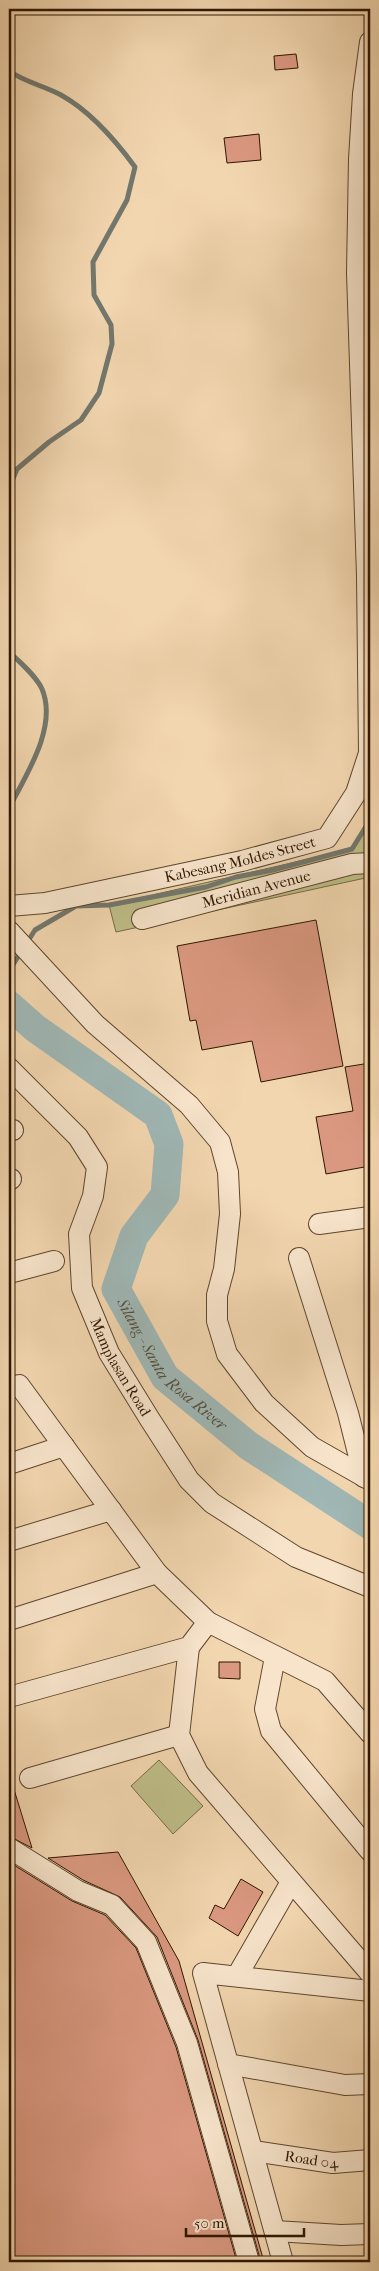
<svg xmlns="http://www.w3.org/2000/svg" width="379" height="2271" viewBox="0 0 379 2271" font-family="'IM FELL French Canon',serif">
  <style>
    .green { fill: #bebd88; stroke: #766a44 }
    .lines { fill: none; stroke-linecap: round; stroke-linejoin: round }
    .stream { stroke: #72776d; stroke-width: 5 }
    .river { stroke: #9fb7b5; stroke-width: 29 }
    .building { fill: #da9880; stroke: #2e1600 }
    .minor-casing { stroke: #5f462c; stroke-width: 22 }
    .minor { stroke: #f7e4cb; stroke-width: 20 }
    .labels { text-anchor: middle; stroke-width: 4.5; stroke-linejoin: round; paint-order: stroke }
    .street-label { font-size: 15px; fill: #2e1600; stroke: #f7e4cb }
    .water-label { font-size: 16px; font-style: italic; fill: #564e3f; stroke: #f7e4cb }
  </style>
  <rect width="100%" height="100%" fill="#f2d6af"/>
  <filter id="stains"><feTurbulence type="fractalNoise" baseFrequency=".004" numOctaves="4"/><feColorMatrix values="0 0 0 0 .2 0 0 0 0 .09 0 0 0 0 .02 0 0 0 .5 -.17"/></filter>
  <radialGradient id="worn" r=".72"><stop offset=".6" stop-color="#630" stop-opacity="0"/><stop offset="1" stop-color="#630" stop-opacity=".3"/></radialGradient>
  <g class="green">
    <polygon points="370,820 370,877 116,932 109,905 352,849"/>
    <polygon points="159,1760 203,1806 173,1834 131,1786"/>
  </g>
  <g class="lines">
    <g class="stream">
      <path d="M9,71C25,82 44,86 61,95C90,111 116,141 135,167L127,200L93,262L94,295L111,325L112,344L99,393L81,420L49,442L17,469L9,488"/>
      <path d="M9,652C20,662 36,676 42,689C58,727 26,775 9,808"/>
      <polyline points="28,941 35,930 76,906 109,905 206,887 236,877 273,870 352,849 370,820"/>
      <polyline points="9,971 21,952"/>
    </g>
    <path class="river" id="s1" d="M9,1005L35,1028L158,1115L169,1144L165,1195L134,1236L116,1289L165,1377L249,1446L370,1525"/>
  </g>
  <g class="building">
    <polygon points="296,54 298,68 275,70 274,56"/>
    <polygon points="259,134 261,160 227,163 224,138"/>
    <polygon points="316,920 343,1066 261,1082 252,1041 202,1050 196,1020 190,1021 177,946"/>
    <polygon points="370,1063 370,1166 326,1174 316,1117 353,1111 345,1067"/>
    <polygon points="219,1662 240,1662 240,1679 219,1678"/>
    <polygon points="12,1783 32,1848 9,1836 9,1784"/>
    <polygon points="118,1852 179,1961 264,2262 261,2262 198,2040 157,1937 120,1897 83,1880 48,1858"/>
    <polygon points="9,1862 72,1901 105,1915 136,1948 176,2047 237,2262 9,2262"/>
    <polygon points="241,1879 263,1892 238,1936 209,1918 215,1905 224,1909"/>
  </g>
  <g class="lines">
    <g class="minor-casing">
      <g id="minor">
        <path id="s2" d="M9,906L45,903L242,861L327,838L356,793L369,753L367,576L357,273L359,159L363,94L370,42"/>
        <path id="s3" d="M142,919L352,864L370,863"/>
        <polyline points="9,931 95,1024 189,1105 220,1142 228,1172 230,1214 224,1269 217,1295 217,1321 227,1354 264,1403 312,1447 370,1480"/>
        <path id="s4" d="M9,1068L78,1137L97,1167L93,1196L79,1234L82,1288L109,1353L149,1418L189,1480L212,1503L296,1557L370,1587"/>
        <polyline points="9,1130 13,1130"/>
        <polyline points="9,1179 11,1179"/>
        <polyline points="319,1224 370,1217"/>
        <polyline points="299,1258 348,1413 364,1477"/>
        <polyline points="9,1273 54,1261"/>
        <polyline points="9,1388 19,1385 157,1573 208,1622 325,1681 370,1733"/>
        <polyline points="9,1464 64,1446"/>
        <polyline points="9,1541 111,1510"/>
        <polyline points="9,1620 157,1573"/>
        <polyline points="189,1647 179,1735 198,1773 370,1973"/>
        <polyline points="275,1657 265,1709 271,1731 370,1851"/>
        <polyline points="9,1697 189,1647 208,1622"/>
        <polyline points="30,1778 179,1735"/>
        <polyline points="9,1848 78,1891 112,1905 146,1942 187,2043 249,2262"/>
        <polyline points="237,1976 291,1882"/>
        <polyline points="228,2064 345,2085 370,2084"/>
        <path id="s5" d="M253,2151L333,2163L370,2160"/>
        <polyline points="275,2231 341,2235 370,2234"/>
        <polyline points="283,2262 203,1973 370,1991"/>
      </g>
    </g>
    <use href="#minor" class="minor"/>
  </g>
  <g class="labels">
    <g class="street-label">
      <text dy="5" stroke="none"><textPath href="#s2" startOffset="236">Kabesang Moldes Street</textPath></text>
      <text dy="5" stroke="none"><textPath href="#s3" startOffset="118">Meridian Avenue</textPath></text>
      <text dy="5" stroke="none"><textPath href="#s4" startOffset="345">Mamplasan Road</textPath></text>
      <text dy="5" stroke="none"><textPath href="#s5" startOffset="59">Road 04</textPath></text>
    </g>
    <g class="water-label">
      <text dy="6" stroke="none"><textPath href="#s1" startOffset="470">Silang - Santa Rosa River</textPath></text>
    </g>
  </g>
  <rect width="379" height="2271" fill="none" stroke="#f2d6af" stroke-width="30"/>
  <rect x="10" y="10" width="359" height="2251" fill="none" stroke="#2e1600" stroke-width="2.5"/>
  <rect x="15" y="15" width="349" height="2241" fill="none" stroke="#2e1600"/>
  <path d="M186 2228v8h118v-8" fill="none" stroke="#2e1600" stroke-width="2.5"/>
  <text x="194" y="2228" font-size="15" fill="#2e1600" stroke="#f7e4cb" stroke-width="4" paint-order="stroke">50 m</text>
  <rect width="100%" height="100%" filter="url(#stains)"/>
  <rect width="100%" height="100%" fill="url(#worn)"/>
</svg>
